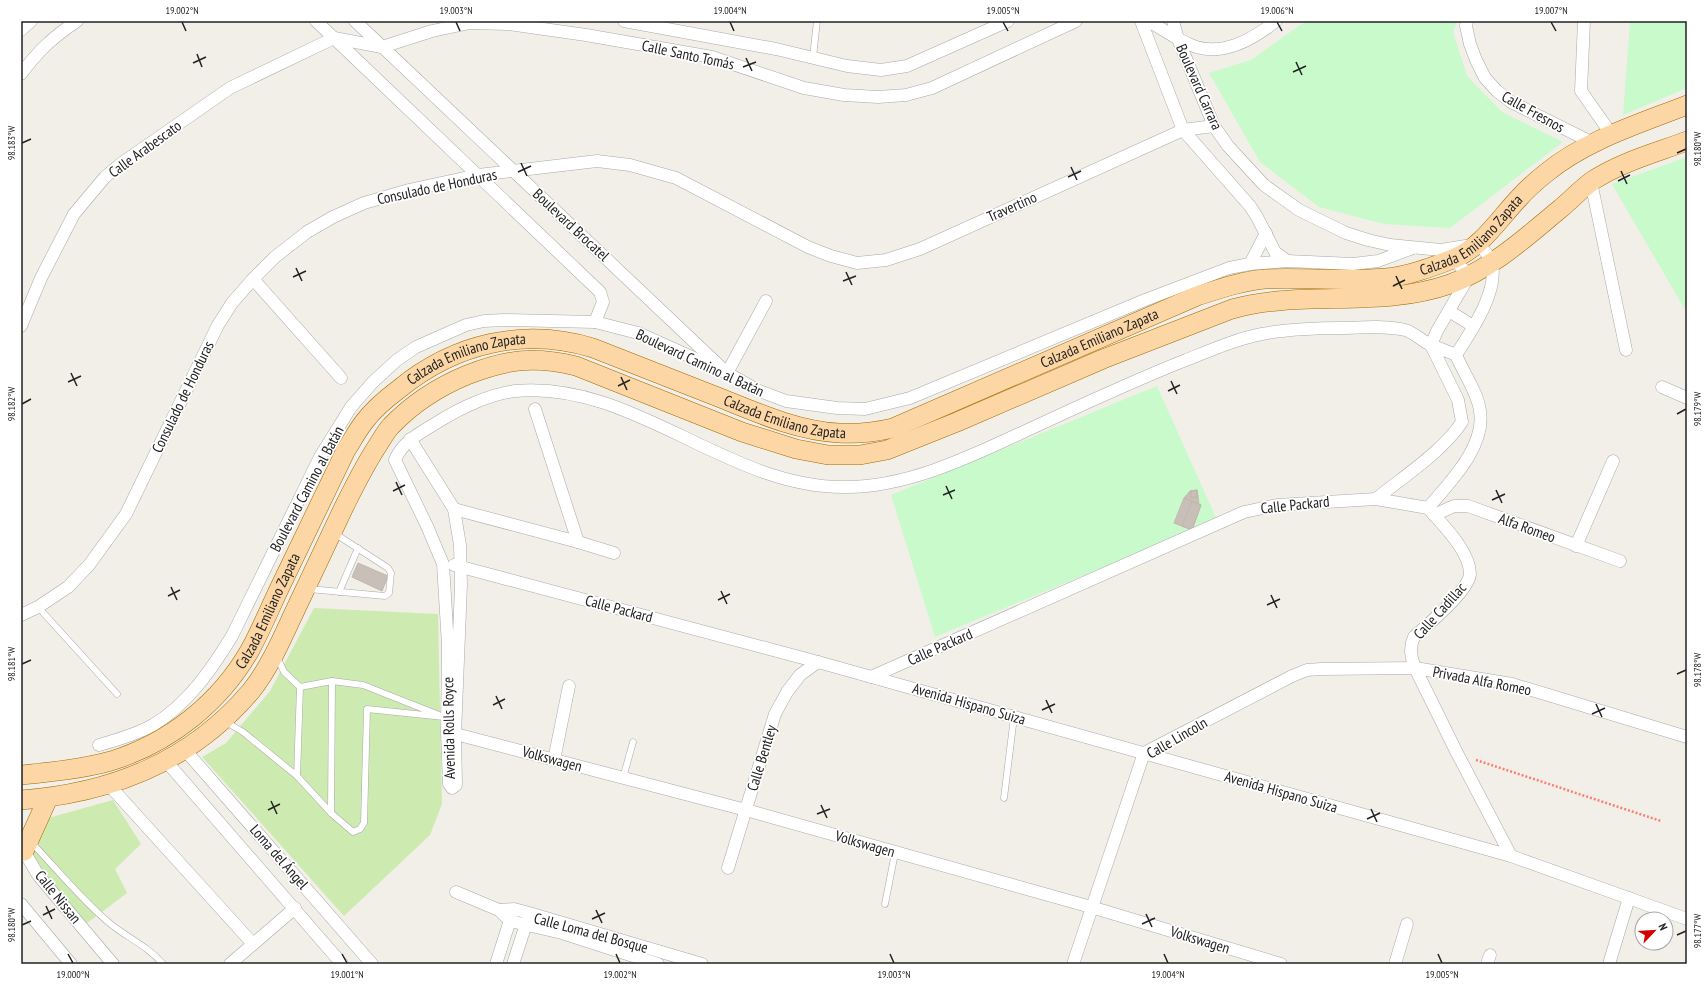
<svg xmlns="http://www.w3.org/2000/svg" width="1708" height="985" viewBox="0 0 1708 985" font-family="'PT Sans Narrow',sans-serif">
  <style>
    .grass { fill: #cdebb0 }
    .park { fill: #c8facc }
    .building { fill: #c7bfb8; stroke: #c4b6ab }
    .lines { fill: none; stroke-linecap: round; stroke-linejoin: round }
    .service-casing { stroke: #a9a9a9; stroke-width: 7 }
    .minor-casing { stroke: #a9a9a9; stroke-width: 13 }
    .primary-casing { stroke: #a06b00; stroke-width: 20 }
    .path { stroke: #fa8072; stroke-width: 2.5; stroke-dasharray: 2 2; stroke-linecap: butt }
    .service { stroke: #fff; stroke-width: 6 }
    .minor { stroke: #fff; stroke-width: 12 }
    .primary { stroke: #fcd6a4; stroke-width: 19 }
    .ticks { fill: none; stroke: #222; stroke-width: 1.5 }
    .labels { text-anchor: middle; stroke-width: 3.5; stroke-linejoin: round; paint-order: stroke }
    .street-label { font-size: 15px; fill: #222; stroke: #fff }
    .neatline { fill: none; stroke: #222; stroke-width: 1.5 }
    .ticks-label { font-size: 10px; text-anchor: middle; fill: #222 }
  </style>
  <rect width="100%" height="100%" fill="#f2efe9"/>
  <g class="grass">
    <polygon points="314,608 438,614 442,804 430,835 344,916 202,757 226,743 270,691"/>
    <polygon points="113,800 141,844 115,869 127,893 86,924 35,866 32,838 48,818"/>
  </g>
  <g class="park">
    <polygon points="1312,21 1457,21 1453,32 1467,76 1502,112 1563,142 1450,228 1384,224 1319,207 1260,162 1209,73 1251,60 1300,25"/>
    <polygon points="1630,21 1687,21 1687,88 1623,115"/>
    <polygon points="1687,157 1687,313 1612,184"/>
    <polygon points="1157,386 1217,520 935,637 891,495"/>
  </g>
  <g class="building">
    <polygon points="1197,490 1199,504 1184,498 1190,491"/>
    <polygon points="1197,490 1198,497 1191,498 1190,491"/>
    <circle cx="1194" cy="494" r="3.5"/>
    <polygon points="1184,498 1201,505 1192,530 1174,523"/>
    <polygon points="1192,502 1201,505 1192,530 1182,526"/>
    <polygon points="358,563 388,576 382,591 352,577"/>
  </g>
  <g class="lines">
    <g class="service-casing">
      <g id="service">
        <polyline points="813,57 817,21"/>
        <polyline points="309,589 385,596 389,593 391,573 388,568 334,533"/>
        <polyline points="339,592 358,548"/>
        <polyline points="38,607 117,694"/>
        <polyline points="277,657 284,672 300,687 297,776"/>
        <polyline points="224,721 243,732 297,776 331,813 353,832 360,829 364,823 367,709 444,717 363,685 332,681 300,687"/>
        <polyline points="623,778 633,742"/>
        <polyline points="1004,798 1014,717"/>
        <polyline points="331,813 332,681"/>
        <path d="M30,841C56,868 79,897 107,921C125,937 147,945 163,964"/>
        <polyline points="885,904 895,853"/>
      </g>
    </g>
    <g class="minor-casing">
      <g id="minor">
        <polyline points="316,21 600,292 603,302 595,322"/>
        <polyline points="355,21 727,373 766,301"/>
        <polyline points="624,21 776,49 847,66 881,70 907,66 1008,21"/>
        <polyline points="1141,21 1183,130 1250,206 1257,217 1275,252 1287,261"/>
        <path d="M1148,21C1163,29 1176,39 1191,45C1222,58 1253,39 1276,21"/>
        <path d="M1173,21L1178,39L1214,126L1228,146L1264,185L1299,210L1346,233L1368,240L1390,245L1441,250L1478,244C1483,249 1491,257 1492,264C1498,293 1471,331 1456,355"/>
        <polyline points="1467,21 1466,26 1470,44 1476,60 1485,78 1497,91 1511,102 1593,143"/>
        <polyline points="1584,21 1581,91 1612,135"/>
        <polyline points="21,30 31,21"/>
        <path d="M21,74C38,51 53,37 77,21"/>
        <polyline points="1591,182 1626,350"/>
        <polyline points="1250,264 1266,233"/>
        <polyline points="253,279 341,378"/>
        <polyline points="1449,311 1473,326"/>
        <polyline points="21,326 41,278 74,214 105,177 122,163 230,88 334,38 382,47 432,31 470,23 508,24 586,35 712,57 804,88 844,95 878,97 906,95 932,88 1076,21"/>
        <polyline points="1431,345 1437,331 1469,276 1454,259 1449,255"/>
        <polyline points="1662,387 1687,398"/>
        <polyline points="535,409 578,542"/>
        <path d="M410,439L454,509L460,545L461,585L455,734L456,785L452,788L449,784L447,732L448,645L443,564L427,526L395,460C403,440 424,431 441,420C462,407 491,394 515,391C634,380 728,489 846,487C906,487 965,459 1019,434C1075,408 1130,382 1186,360C1211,350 1236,339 1262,334C1288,329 1315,328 1342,328C1362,328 1385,325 1405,330C1413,332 1421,340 1429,344C1438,348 1447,351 1456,355"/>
        <path d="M1376,499C1404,476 1442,452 1462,422L1458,400L1431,345"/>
        <path d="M1428,508C1442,524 1470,551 1470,574C1469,591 1427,625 1414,637C1409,648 1411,657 1415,668L1457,753L1511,856"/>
        <path d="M1428,508C1449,483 1486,447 1480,411C1478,393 1463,372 1456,355"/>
        <polyline points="454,509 578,542 614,553"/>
        <polyline points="1434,515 1454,506 1468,506 1620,561"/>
        <polyline points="1576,546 1613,461"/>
        <polyline points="454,565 818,662 1511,856 1687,919"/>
        <polyline points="21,615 38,607 68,587 89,565 126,514 218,325 232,303 253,279 275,257 307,232 333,217 364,203 409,190 478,175 597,161 630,165 676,178 808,247 831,256 857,263 886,260 920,249 1183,130 1214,126"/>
        <polyline points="871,677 1244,512 1277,505 1376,499 1428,508"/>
        <polyline points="448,732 746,810 1091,907 1281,964"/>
        <path d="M99,745C117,740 137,734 153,725C188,704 211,670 232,636L320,457L351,407L373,382L397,360L416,347L466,325L484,321L504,320L595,322L638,333L727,373L757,390L786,401L837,408L865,409L910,398L1145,300L1229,268L1250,264L1287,261L1353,264L1378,261L1413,248"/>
        <polyline points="185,750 372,964"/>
        <polyline points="554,760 569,686"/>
        <polyline points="166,761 342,964"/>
        <polyline points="109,785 253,944"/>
        <polyline points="21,846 38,875 113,964"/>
        <polyline points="728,868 775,714 787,692 800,675 818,662"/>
        <polyline points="456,892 499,910 510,921 562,933 658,964"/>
        <polyline points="21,904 71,964"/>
        <polyline points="499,910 514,909 529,913 702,964"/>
        <polyline points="1074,961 1144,753 1292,676 1307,670 1321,669 1415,668 1512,684 1687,737"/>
        <polyline points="230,964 295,908"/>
        <polyline points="496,964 512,914"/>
        <polyline points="513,964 528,918"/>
        <polyline points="1395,964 1407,924"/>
        <polyline points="1487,964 1490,955"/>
        <polyline points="1609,964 1629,898"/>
      </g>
    </g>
    <g class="primary-casing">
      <g id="primary">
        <path id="s1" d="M21,775C51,772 82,769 111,761C169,743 220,703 250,650C261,630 270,608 280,587C302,541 324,496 346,450C352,441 357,431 364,422C373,410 387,398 399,389C455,343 524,327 593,348C636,365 680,382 723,399C760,414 799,431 839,433C858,434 876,432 893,428L1197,296C1219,289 1242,281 1265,279C1305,277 1345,282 1386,278C1408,276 1432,267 1453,259C1481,248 1499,219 1519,198C1527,189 1536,181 1546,173C1586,140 1639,124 1687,105"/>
        <path d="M21,800C112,793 191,762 251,691C268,670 281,641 292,617C309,581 326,545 343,509C354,487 364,466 378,445C382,439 386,431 391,426C413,403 438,387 467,375C508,359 534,356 576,366L742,432L796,449L828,455H860L887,450L957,422L1103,359L1232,309C1303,289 1380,309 1450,284C1493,268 1526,237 1560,209C1571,200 1581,189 1592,181C1621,162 1655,153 1687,141"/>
        <polyline points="24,851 48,798"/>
      </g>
    </g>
    <polyline class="path" points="1476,760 1661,821"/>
    <use href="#service" class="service"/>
    <use href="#minor" class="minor"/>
    <use href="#primary" class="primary"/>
  </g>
  <path class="ticks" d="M182,22L186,31M456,22L460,31M730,22L734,31M1003,22L1008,31M1277,22L1282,31M1551,22L1556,31M197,54L202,67M746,58L752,71M1296,62L1302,75M193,63L206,57M743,67L756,62M1293,72L1306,66M22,143L31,139M1677,153L1686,149M521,163L527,176M1071,167L1077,180M1621,171L1627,184M518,172L531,166M1068,177L1081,171M1618,181L1630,175M296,268L302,281M846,272L852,285M1396,276L1402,289M293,277L306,271M843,281L856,276M1393,286L1405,280M71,373L77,386M621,377L627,390M1171,381L1177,394M68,382L81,376M618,386L630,380M1168,391L1180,385M22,404L31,399M1677,414L1686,409M396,482L402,495M946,486L952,499M1496,490L1502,503M393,491L405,485M943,495L955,490M1492,500L1505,494M171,587L177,600M721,591L727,604M1271,595L1277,608M168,596L180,590M718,600L730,594M1267,605L1280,599M22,664L31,660M1677,674L1686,670M496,696L502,709M1046,700L1052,713M1596,704L1602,717M493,705L505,699M1042,710L1055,704M1592,714L1605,708M271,801L277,814M821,805L827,818M1371,809L1377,822M268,810L280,804M817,814L830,809M1367,819L1380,813M46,906L52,919M596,910L602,923M1146,914L1152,927M43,915L55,909M592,919L605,913M1142,924L1155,918M22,925L31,921M1677,935L1686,931M68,954L73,963M342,954L347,963M616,954L620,963M890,954L894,963M1164,954L1168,963M1438,954L1442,963"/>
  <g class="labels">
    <g class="street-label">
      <text transform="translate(688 55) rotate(12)" y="5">Calle Santo Tomás</text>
      <text transform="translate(1199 87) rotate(66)" y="5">Boulevard Carrara</text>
      <text transform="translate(1533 112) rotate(29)" y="5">Calle Fresnos</text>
      <text transform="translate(145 149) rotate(-36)" y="5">Calle Arabescato</text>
      <text transform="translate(437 187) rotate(-12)" y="5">Consulado de Honduras</text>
      <text transform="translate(1012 207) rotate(-24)" y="5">Travertino</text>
      <text transform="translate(571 225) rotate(43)" y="5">Boulevard Brocatel</text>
      <text dy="5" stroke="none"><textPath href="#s1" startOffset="1720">Calzada Emiliano Zapata</textPath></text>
      <text dy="5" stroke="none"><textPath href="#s1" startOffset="1324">Calzada Emiliano Zapata</textPath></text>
      <text dy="5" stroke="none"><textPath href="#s1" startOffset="652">Calzada Emiliano Zapata</textPath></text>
      <text transform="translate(700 363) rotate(25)" y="5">Boulevard Camino al Batán</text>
      <text transform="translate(183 397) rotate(-64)" y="5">Consulado de Honduras</text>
      <text dy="5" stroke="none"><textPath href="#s1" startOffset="988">Calzada Emiliano Zapata</textPath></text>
      <text transform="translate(307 489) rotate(-62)" y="5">Boulevard Camino al Batán</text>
      <text transform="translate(1295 505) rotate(-6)" y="5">Calle Packard</text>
      <text transform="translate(1527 528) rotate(20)" y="5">Alfa Romeo</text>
      <text transform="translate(619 609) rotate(15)" y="5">Calle Packard</text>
      <text dy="5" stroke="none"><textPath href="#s1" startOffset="316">Calzada Emiliano Zapata</textPath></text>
      <text transform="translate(1440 611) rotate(-48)" y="5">Calle Cadillac</text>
      <text transform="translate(940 647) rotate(-24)" y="5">Calle Packard</text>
      <text transform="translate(1482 681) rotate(11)" y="5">Privada Alfa Romeo</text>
      <text transform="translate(969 704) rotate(16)" y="5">Avenida Hispano Suiza</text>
      <text transform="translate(449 728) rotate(-91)" y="5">Avenida Rolls Royce</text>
      <text transform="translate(1177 738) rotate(-30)" y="5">Calle Lincoln</text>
      <text transform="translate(762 758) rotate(-73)" y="5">Calle Bentley</text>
      <text transform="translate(552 759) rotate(15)" y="5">Volkswagen</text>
      <text transform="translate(1281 792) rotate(16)" y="5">Avenida Hispano Suiza</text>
      <text transform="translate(865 844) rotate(16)" y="5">Volkswagen</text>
      <text transform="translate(279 857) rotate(49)" y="5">Loma del Ángel</text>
      <text transform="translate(58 897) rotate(51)" y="5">Calle Nissan</text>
      <text transform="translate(591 933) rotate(15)" y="5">Calle Loma del Bosque</text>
      <text transform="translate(1200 940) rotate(17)" y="5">Volkswagen</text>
    </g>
  </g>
  <rect width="1708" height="985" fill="none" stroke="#ffffff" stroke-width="44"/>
  <g transform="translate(1654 931) rotate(65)"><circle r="19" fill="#ffffff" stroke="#a7a7a7"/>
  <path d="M0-3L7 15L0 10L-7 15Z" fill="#d40000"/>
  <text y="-6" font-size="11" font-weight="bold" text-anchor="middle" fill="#222222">N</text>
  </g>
  <rect x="22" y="22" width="1664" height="941" class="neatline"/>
  <g class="ticks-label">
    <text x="182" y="14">19.002°N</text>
    <text x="456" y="14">19.003°N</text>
    <text x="730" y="14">19.004°N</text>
    <text x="1003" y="14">19.005°N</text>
    <text x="1277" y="14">19.006°N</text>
    <text x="1551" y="14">19.007°N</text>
    <text transform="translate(11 143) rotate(-90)" y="4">98.183°W</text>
    <text transform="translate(1697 149) rotate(-90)" y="4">98.180°W</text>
    <text transform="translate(11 404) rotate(-90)" y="4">98.182°W</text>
    <text transform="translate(1697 409) rotate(-90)" y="4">98.179°W</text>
    <text transform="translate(11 664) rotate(-90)" y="4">98.181°W</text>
    <text transform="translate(1697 670) rotate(-90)" y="4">98.178°W</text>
    <text transform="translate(11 925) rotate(-90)" y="4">98.180°W</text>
    <text transform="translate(1697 931) rotate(-90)" y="4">98.177°W</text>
    <text x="73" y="978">19.000°N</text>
    <text x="347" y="978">19.001°N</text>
    <text x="620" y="978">19.002°N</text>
    <text x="894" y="978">19.003°N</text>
    <text x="1168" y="978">19.004°N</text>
    <text x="1442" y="978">19.005°N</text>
  </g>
</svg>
